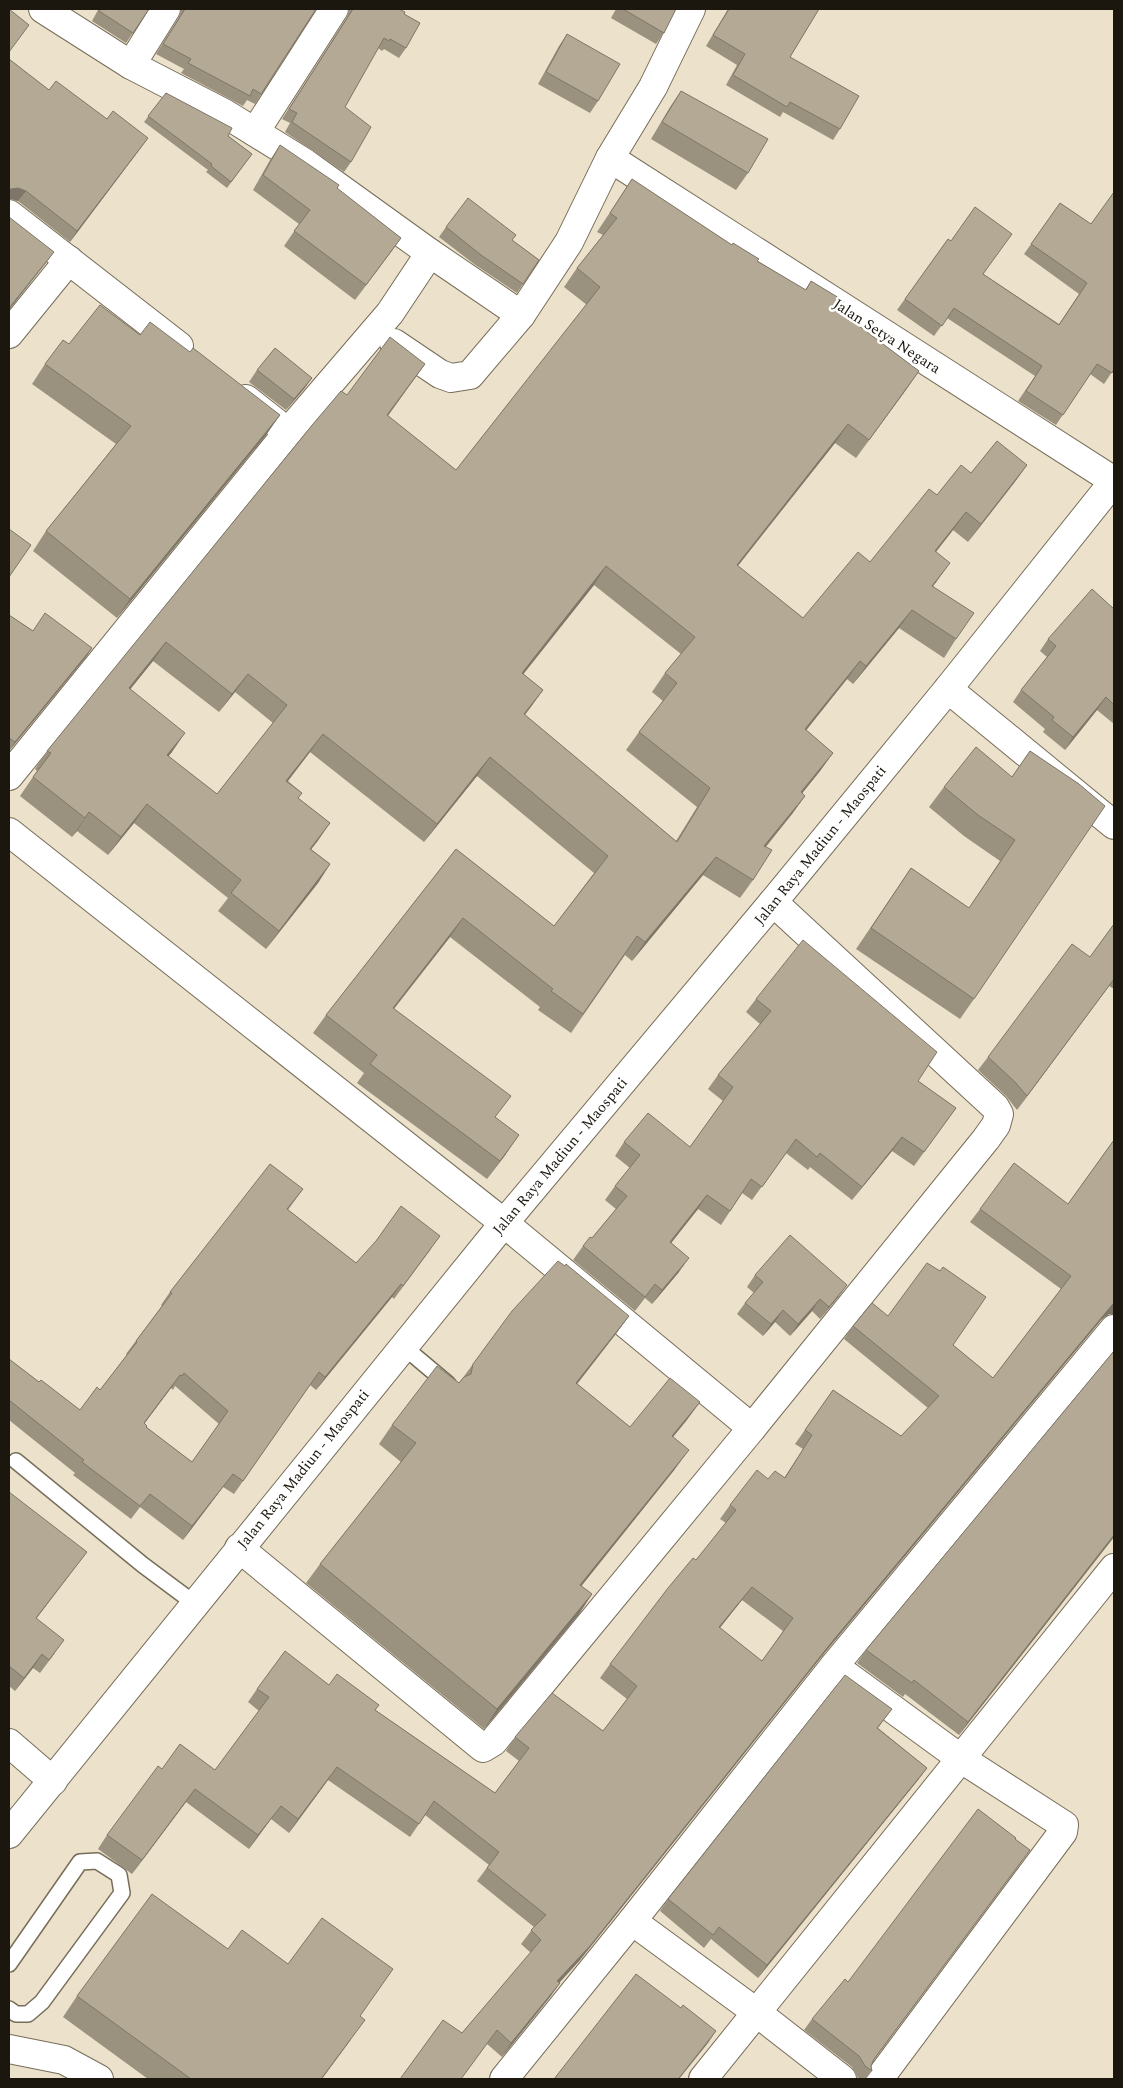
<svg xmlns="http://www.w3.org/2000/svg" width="1123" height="2088" viewBox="0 0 1123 2088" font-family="Spectral,serif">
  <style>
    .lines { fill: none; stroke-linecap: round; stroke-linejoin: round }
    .service-casing { stroke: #776d59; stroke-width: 18 }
    .minor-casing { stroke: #776d59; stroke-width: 30 }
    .trunk-casing { stroke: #776d59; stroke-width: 30 }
    .service { stroke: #fff; stroke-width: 15 }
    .minor { stroke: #fff; stroke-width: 28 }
    .trunk { stroke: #fff; stroke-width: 28 }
    .wall { fill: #9b917f; fill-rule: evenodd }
    .shaded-wall { fill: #7e7668 }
    .building { fill: #b4a994; stroke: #7e7668; fill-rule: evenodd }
    .labels { text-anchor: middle; stroke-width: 5; stroke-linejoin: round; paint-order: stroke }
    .street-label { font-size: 15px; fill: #1b170f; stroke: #fff }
  </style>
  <rect width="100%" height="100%" fill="#ece1ca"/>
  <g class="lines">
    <g class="service-casing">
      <g id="service">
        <polyline points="404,1347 448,1384"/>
        <polyline points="16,1461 143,1565 194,1603"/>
        <polyline points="9,1964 80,1862 97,1861 119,1875 122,1893 42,2002 28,2014 16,2014 9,2009"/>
      </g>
    </g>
    <g class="minor-casing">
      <g id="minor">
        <polyline points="43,9 131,65 224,113 305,163 430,253 390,313 288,432 246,399"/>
        <polyline points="131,65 166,9"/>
        <polyline points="255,132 334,9"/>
        <polyline points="610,158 1114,481"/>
        <polyline points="9,214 179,346"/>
        <polyline points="430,253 521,315"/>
        <polyline points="9,334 69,260"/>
        <polyline points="394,343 440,374 451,378 470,375 521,315 569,242 610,158 653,87 691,9"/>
        <polyline points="948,689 1114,825"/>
        <polyline points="9,776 288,432"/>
        <polyline points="9,832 504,1223 752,1428 493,1742 483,1748 239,1548"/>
        <polyline points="752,1428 986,1139 996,1125 999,1114 995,1107 773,902"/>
        <polyline points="834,1666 960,1758 1064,1825 1063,1832 879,2079"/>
        <polyline points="9,1743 53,1781"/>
        <polyline points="632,1921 756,2012 842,2079"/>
        <polyline points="9,2049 64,2060 99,2079"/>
        <polyline points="504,2079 632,1921 834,1666 1114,1329"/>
        <polyline points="703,2079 1114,1568"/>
      </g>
    </g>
    <g class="trunk-casing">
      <polyline id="trunk" points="9,1834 504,1223 773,902 948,689 1114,481"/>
    </g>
    <use href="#service" class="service"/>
    <use href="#minor" class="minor"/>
    <use href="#trunk" class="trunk"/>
  </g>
  <g class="wall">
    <polygon points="95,9 149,9 126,43 92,21 98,10"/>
    <polygon points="181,9 316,9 255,104 247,100 243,106 181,73 184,69 156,54 179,17"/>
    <polygon points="349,9 399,9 404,14 406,48 399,58 384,49 382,51 378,48 345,107 351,162 344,172 285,132 290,123 282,119 347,17"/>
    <polygon points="616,9 676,9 664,33 656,44 611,18"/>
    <polygon points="728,9 819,9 790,57 840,129 833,140 783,112 780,117 726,85 737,65 706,46"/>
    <polygon points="567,34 598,101 590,113 538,84 559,46"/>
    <polygon points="9,59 49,90 107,119 148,138 70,242 18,201 11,199 9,199"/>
    <polygon points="681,91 748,173 736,190 651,139 670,107"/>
    <polygon points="166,93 228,136 252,154 227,188 206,172 208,170 144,122"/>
    <polygon points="280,145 401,238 355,300 284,246 299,224 253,190 270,160"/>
    <path d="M632,179L732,245L805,290L811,281L839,311L919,371L856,458L835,443L738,566L803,618L870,562L937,495L971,473L1027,465L1014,483L968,542L953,530L936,552L937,581L933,586L956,639L944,658L899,628L853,684L847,679L806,730L833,753L820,771L802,793L805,796L792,814L766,847L753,880L740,898L703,875L632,961L625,955L571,1033L538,1010L540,1007L450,937L394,1009L496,1117L506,1154L487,1179L357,1083L364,1073L313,1033L326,1015L456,849L554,926L594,873L477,776L424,842L310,752L288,781L302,793L298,798L330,823L311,849L330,864L318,883L266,949L218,911L228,898L134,823L108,855L77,831L72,837L20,796L37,771L35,769L47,751L347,395L425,364L388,416L456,470L587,305L564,287L577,268L603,235L597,232ZM594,585L681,654L665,673L652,692L663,701L639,732L626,750L697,807L676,841L525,715L543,690L523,674ZM153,661L219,712L235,692L273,723L217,794L168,756L172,752L130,689Z"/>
    <polygon points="1060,203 1091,224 1114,369 1104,384 1090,374 1056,425 1018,401 1035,376 947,318 934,336 897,310 948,239 983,274 1059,324 1079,294 1024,254"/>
    <polygon points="446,227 512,240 539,260 517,293 474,264 439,237"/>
    <polygon points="140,335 190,352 280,415 266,435 117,618 33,551 46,531 116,444 32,384 45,364 69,344"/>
    <polygon points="257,370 312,378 304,389 286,410 249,382"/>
    <polygon points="1114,609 1114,724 1097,710 1065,750 1043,732 1045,729 1013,702 1021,690 1047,657 1040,651 1048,639"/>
    <polygon points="9,615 33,631 92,648 86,657 9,751"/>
    <polygon points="1030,751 1079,784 974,999 960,1019 856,949 911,868 969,908 1000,861 964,836 929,807 944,787 1012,777"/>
    <polygon points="1114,924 1114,989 1109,986 1017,1110 1006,1096 978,1070 988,1057 1090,957"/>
    <polygon points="756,999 918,1081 956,1108 914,1166 892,1151 852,1200 810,1167 808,1170 786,1153 752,1200 742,1193 721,1225 698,1209 671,1242 679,1272 652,1304 645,1298 635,1311 573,1260 583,1246 592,1238 616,1209 605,1200 615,1186 630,1168 615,1156 624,1142 690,1147 723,1101 708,1089 718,1075 760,1024 746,1012"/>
    <path d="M1114,1140V1314H1109L1102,1319L822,1656L580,1960L559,1983H560L550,1997L502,2057L487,2044L462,2033L531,1953L521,1944L534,1927L477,1881L489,1865L425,1815L410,1837L328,1780L289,1833L271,1819L249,1849L186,1802L132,1874L98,1849L107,1835L162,1769L215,1770L259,1711L248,1702L257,1689L329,1685L375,1710L495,1793L519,1761L506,1751L515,1737L603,1731L627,1699L600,1678L610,1664L696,1560L726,1523L720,1519L730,1505L768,1479L784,1478L803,1449L795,1444L833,1390L901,1436L928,1408L844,1339L853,1326L888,1316L953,1345L993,1378L1061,1289L970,1222L980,1209L1068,1204ZM742,1600L783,1631L762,1661L720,1628Z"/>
    <path d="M303,1189L288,1210L356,1263L431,1249L394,1299L392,1297L316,1390L310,1385L234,1494L223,1487L183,1540L140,1507L131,1519L73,1475L75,1473L9,1420V1359L39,1382L80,1410L100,1390L127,1355L126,1354L162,1306L161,1305L170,1292ZM175,1386L219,1424L192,1462L146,1427L144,1424L171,1388L173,1390Z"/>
    <polygon points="755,1275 839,1296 820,1319 812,1311 790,1336 775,1322 763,1336 737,1314 745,1303 754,1293 747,1287"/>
    <polygon points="629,1316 615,1335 577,1384 630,1427 700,1402 686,1421 673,1437 675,1469 581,1586 592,1594 579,1614 484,1729 306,1583 320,1564 401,1462 379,1444 392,1425 459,1383 473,1364"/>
    <polygon points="1114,1351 1114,1537 959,1735 905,1694 903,1697 857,1663 866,1650"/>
    <polygon points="9,1492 77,1565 36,1618 55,1653 40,1673 33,1668 15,1691 9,1686"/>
    <polygon points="892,1709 878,1728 927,1768 918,1780 758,1978 711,1939 704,1948 660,1911 668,1899"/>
    <polygon points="1015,1839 1022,1861 874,2060 871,2066 872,2071 866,2079 860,2079 857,2077 852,2067 804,2030 812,2019 848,1982"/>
    <polygon points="228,1949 288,1964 360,2017 350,2041 322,2079 148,2079 63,2017 77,1996"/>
  </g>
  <g class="shaded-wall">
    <polygon points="148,138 140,149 70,242 77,231"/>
    <polygon points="18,188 26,191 18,201 11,199 9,199 9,190 11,189"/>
    <polygon points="401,238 391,252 355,300 366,285"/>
    <polygon points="54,252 46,263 9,310 9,308"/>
    <polygon points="425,364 412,382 374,434 387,415"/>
    <polygon points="919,371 906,390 856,458 869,440"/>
    <polygon points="312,378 304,389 286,410 294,399"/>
    <polygon points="280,415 266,435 117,618 130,599"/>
    <polygon points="848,424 835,443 724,583 737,565"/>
    <polygon points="1027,465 1014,483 968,542 981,524"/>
    <polygon points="966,512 953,530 922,569 935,551"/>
    <polygon points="950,563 937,581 919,604 932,586"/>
    <polygon points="606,566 594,585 510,691 522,673"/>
    <polygon points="912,610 899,628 853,684 866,666"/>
    <polygon points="166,642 153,661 116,707 129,688"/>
    <polygon points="92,648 86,657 9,751 15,742"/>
    <polygon points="860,661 847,679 792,748 805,729"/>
    <polygon points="248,674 235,692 219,712 232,694"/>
    <polygon points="543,690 530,708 511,732 524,714"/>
    <polygon points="1106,697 1097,710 1065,750 1073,737"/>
    <polygon points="185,733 172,752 154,774 167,755"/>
    <polygon points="323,734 310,752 274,799 286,781"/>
    <polygon points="833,753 820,771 788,811 801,792"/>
    <polygon points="490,757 477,776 424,842 437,824"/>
    <polygon points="805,796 792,814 751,864 764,846"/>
    <polygon points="147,804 134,823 108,855 121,837"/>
    <polygon points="89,812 77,831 72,837 85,818"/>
    <polygon points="330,823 317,842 297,867 310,849"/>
    <polygon points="716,857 703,875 632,961 645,942"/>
    <polygon points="330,864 318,883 266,949 279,931"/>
    <polygon points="463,918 450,937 380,1026 393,1008"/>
    <polygon points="1114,979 1109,986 1017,1110 1027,1096"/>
    <polygon points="519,1135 506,1154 487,1179 500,1161"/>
    <polygon points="902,1137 892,1151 852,1200 862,1187"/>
    <polygon points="707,1195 698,1209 661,1256 670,1242"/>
    <polygon points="689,1258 679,1272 652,1304 662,1290"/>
    <polygon points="401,1284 392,1297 316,1390 325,1377"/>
    <polygon points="847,1285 839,1296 820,1319 829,1307"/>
    <polygon points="820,1299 812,1311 790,1336 798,1324"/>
    <polygon points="1114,1304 1114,1314 1109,1314 1102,1319 822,1656 580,1960 548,1995 557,1981 831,1643 1112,1305"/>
    <polygon points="783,1310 775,1322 763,1336 771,1324"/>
    <polygon points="629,1316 615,1335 563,1402 576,1383"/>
    <polygon points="180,1375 171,1388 135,1436 144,1423"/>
    <polygon points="700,1402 686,1421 658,1455 672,1436"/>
    <polygon points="689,1450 675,1469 567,1604 580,1585"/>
    <polygon points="233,1474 223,1487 183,1540 192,1526"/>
    <polygon points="1114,1535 1114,1537 959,1735 968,1722"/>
    <polygon points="87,1552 77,1565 27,1631 36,1618"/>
    <polygon points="752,1587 742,1600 709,1641 719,1627"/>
    <polygon points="592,1594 579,1614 484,1729 497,1709"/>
    <polygon points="42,1654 33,1668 15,1691 24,1678"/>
    <polygon points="337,1767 328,1780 289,1833 298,1819"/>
    <polygon points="927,1768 918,1780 758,1978 767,1965"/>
    <polygon points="195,1789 186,1802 132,1874 142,1860"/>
    <polygon points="281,1806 271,1819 249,1849 258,1835"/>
    <polygon points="560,1983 550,1997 502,2057 511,2043"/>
    <polygon points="716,2031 708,2043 679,2079 678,2079"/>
  </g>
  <g class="building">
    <polygon points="9,9 29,25 9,52"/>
    <polygon points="100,9 149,9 133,33 99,11"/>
    <polygon points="185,9 316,9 261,94 253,89 250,96 188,63 191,59 163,44"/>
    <polygon points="353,9 399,9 405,12 404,14 420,23 406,48 390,39 389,41 384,38 345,107 371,127 351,162 292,122 297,113 289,109"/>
    <polygon points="623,9 676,9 664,33"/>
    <polygon points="729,9 819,9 790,57 859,96 840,129 790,102 787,107 733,75 745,54 713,35"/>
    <polygon points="567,34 620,64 598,101 546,72"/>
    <polygon points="9,59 49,90 56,81 107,119 113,111 148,138 77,231 26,191 18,188 11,189 9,190 9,172 10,171 9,171"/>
    <polygon points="681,91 768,139 748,173 662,122"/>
    <polygon points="166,93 232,128 228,136 252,154 231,182 211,166 212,164 148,116"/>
    <polygon points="280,145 339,185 337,188 401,238 366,285 294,231 310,210 263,175"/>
    <path d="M632,179L732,245L733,243L759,259L757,261L806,290L811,281L844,301L839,311L919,371L869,440L848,424L737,565L803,618L858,552L870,562L929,489L937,495L961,465L971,473L997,441L1027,465L981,524L966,512L935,551L950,563L932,586L974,613L956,639L912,610L866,666L860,661L805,729L833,753L801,792L805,796L764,846L772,850L753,880L716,857L645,942L637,936L583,1014L551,991L553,989L463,918L393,1008L511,1096L495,1117L519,1135L500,1161L370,1064L377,1055L326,1015L456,849L554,926L608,856L490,757L437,824L323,734L286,781L302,793L298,798L330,823L310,849L330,864L279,931L231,893L241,880L147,804L121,837L89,812L85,818L33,777L51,753L47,751L313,424L341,391L347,395L390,337L425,364L387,415L456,470L600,287L577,268L617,218L610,213ZM606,566L695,637L665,673L677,683L639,732L710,788L677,842L524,714L543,690L522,673ZM166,642L232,694L248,674L287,705L217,794L167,755L185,733L129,688Z"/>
    <polygon points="1114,192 1114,369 1112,373 1097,364 1063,415 1026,391 1042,366 954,308 942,326 905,299 948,239 951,241 975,207 1012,234 983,274 1059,325 1087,283 1031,244 1060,203 1091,224"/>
    <polygon points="468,198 516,235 512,240 539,260 523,284 481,255 446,227"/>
    <polygon points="9,217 54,252 9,308"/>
    <polygon points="100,305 140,335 150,322 190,352 193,348 280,415 130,599 46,531 131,426 45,364 63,340 69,344"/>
    <polygon points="275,348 312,378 294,399 257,370"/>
    <polygon points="9,529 31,545 9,577"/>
    <polygon points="1092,589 1114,609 1114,705 1106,697 1073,737 1052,720 1054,717 1021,690 1056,646 1048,639"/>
    <polygon points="45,613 92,648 15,742 9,738 9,615 33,631"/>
    <polygon points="976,747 1012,777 1030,751 1079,784 1105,806 974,999 871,928 911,868 969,908 1015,840 978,815 944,787"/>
    <polygon points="1114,924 1114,979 1027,1096 1015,1082 988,1057 1072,944 1090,957"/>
    <polygon points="803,940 937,1052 918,1081 956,1108 924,1152 902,1137 862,1187 820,1153 817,1157 796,1139 762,1187 751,1179 730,1211 707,1195 670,1242 689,1258 662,1290 655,1284 645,1297 583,1246 590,1237 592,1238 627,1196 615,1186 640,1155 624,1142 648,1113 690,1147 733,1087 718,1075 771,1011 756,999"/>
    <path d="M1114,1140V1304L1112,1305L831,1643L590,1946L557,1981L560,1983L511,2043L497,2030L461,2079H400L443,2020L462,2033L541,1940L531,1930L546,1915L487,1868L499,1852L434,1801L419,1824L337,1767L298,1819L281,1806L258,1835L195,1789L142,1860L107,1835L158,1766L162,1769L180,1744L215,1770L269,1697L257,1689L285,1651L329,1685L337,1674L379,1705L375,1710L495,1793L529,1748L515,1737L552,1693L603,1731L637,1686L610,1664L668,1588L693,1558L696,1560L736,1510L730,1505L757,1470L768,1479L775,1471L785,1478L812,1435L805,1430L833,1390L901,1436L939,1396L853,1326L872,1303L888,1316L927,1263L940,1271L943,1267L986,1297L953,1345L993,1378L1071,1276L980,1209L1014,1163L1068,1204ZM752,1587L793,1618L762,1661L719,1627Z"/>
    <path d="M270,1164L303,1189L287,1209L356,1263L376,1241L401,1206L440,1236L403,1286L401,1284L325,1377L319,1372L243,1481L233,1474L192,1526L150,1494L140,1506L82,1462L84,1460L9,1400V1401V1359L39,1382L41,1380L80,1410L97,1387L100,1390L137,1342L136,1341L172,1293L170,1292ZM184,1373L228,1411L192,1462L146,1427L147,1426L144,1423L180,1375L182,1376Z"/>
    <polygon points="790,1235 847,1285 829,1307 820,1299 798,1324 783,1310 771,1324 745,1303 763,1282 755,1275"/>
    <polygon points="558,1261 565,1266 566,1264 629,1316 576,1383 630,1427 670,1378 700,1402 672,1436 689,1450 580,1585 592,1594 497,1709 320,1564 416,1443 392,1425 437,1366 459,1383 464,1377 471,1374 473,1364 512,1311"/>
    <polygon points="1114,1351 1114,1535 968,1722 914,1680 912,1683 866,1650"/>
    <polygon points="9,1492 87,1552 36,1618 64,1640 49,1660 42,1654 24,1678 9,1666"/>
    <polygon points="845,1675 892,1709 877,1728 927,1768 767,1965 719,1927 713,1935 668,1899"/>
    <polygon points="978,1809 1016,1838 1015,1839 1030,1850 874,2059 871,2066 872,2071 865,2066 859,2056 812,2019 845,1979 848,1982"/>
    <polygon points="152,1894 228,1949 242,1930 288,1964 322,1918 393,1969 360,2016 365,2020 321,2079 191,2079 77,1996"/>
    <polygon points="636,1974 681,2008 683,2005 716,2031 679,2078 681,2079 554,2079"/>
  </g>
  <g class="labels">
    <g class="street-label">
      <text transform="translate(887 336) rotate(33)" y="5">Jalan Setya Negara</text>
      <text transform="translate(820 845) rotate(-51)" y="5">Jalan Raya Madiun - Maospati</text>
      <text transform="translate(560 1156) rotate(-50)" y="5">Jalan Raya Madiun - Maospati</text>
      <text transform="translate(303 1469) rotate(-51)" y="5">Jalan Raya Madiun - Maospati</text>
    </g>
  </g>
  <rect width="1123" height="2088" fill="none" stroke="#1b170f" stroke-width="20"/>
</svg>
